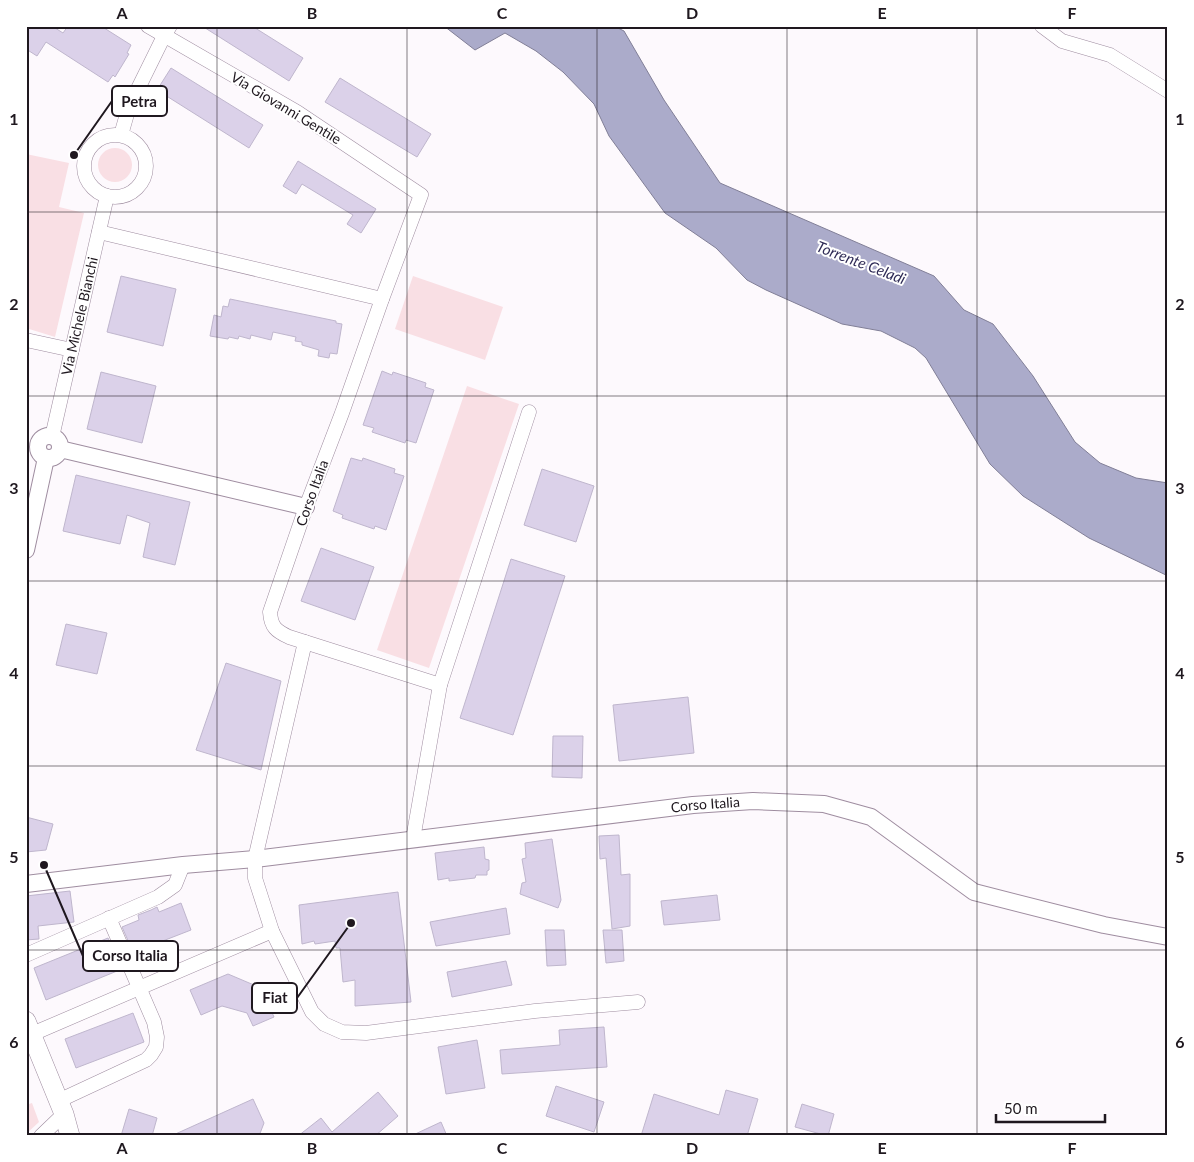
<svg xmlns="http://www.w3.org/2000/svg" width="1194" height="1162" viewBox="0 0 1194 1162" font-family="Lato,sans-serif">
  <style>
    .green { fill: #f9dfe4 }
    .water { fill: #ababca; stroke: #817f97 }
    .building { fill: #dbd1e9; stroke: #bfb6cd }
    .lines { fill: none; stroke-linecap: round; stroke-linejoin: round }
    .minor-casing { stroke: #9f8da0; stroke-width: 15 }
    .tertiary-casing { stroke: #9f8da0; stroke-width: 18 }
    .secondary-casing { stroke: #9f8da0; stroke-width: 20 }
    .minor { stroke: #fff; stroke-width: 14 }
    .tertiary { stroke: #fff; stroke-width: 16 }
    .secondary { stroke: #fff; stroke-width: 19 }
    .grid { fill: none; stroke: #1f181f; stroke-width: 1; stroke-opacity: 0.55 }
    .labels { text-anchor: middle; stroke-width: 4; stroke-linejoin: round; paint-order: stroke }
    .street-label { font-size: 14px; fill: #1f181f; stroke: #fff }
    .water-label { font-size: 15px; font-style: italic; fill: #2f2b56; stroke: #fff }
    .leader { fill: none; stroke: #1f181f; stroke-width: 2 }
    .callout-dot { fill: #1f181f; stroke: #fff; stroke-width: 2 }
    .callout { fill: #fff; stroke: #1f181f; stroke-width: 2 }
    .callout-label { font-size: 15px; text-anchor: middle; font-weight: bold; fill: #1f181f }
    .neatline { fill: none; stroke: #1f181f; stroke-width: 2 }
    .grid-label { font-size: 16px; text-anchor: middle; font-weight: bold; fill: #1f181f }
  </style>
  <rect width="100%" height="100%" fill="#fdf9fd"/>
  <g class="green">
    <circle cx="115" cy="165" r="17"/>
    <polygon points="26,154 69,163 59,207 84,213 55,337 26,328"/>
    <polygon points="413,276 503,307 485,360 395,329"/>
    <polygon points="467,386 519,404 429,668 377,650"/>
    <polygon points="32,1103 39,1122 26,1134 26,1105"/>
  </g>
  <polygon class="water" points="444,26 614,26 624,31 664,100 720,183 934,276 964,310 993,324 1033,376 1075,442 1100,463 1136,478 1168,483 1168,576 1089,538 1023,496 990,464 926,358 915,348 881,331 842,324 766,290 747,280 716,248 665,213 609,136 594,104 563,72 536,51 505,33 475,50"/>
  <g class="building">
    <polygon points="26,26 52,26 63,33 68,26 101,26 131,45 127,53 129,54 115,77 113,75 108,82 46,42 37,56 26,49"/>
    <polygon points="202,26 252,26 303,58 289,81"/>
    <polygon points="171,68 263,125 249,148 157,90"/>
    <polygon points="340,78 431,134 417,157 325,102"/>
    <polygon points="298,161 376,209 361,233 347,224 353,215 302,184 296,194 283,186"/>
    <polygon points="121,276 176,289 163,346 107,332"/>
    <polygon points="230,299 336,321 336,323 342,324 337,354 330,353 329,358 318,356 319,350 302,345 302,342 295,341 296,337 273,332 271,340 251,335 250,339 239,336 238,339 229,337 228,339 210,336 214,315 221,317 223,306 228,307"/>
    <polygon points="382,371 392,375 393,372 426,383 425,387 434,390 416,443 406,440 405,443 372,432 374,428 363,425"/>
    <polygon points="101,372 156,386 142,443 87,429"/>
    <polygon points="351,458 362,461 363,458 395,469 394,473 404,476 386,530 375,526 374,529 342,518 343,515 333,511"/>
    <polygon points="542,469 594,486 576,542 524,525"/>
    <polygon points="76,475 190,502 175,565 143,557 150,523 127,515 120,544 63,531"/>
    <polygon points="321,548 374,567 355,620 301,601"/>
    <polygon points="511,559 565,576 513,735 460,718"/>
    <polygon points="66,624 107,633 97,674 56,665"/>
    <polygon points="226,663 281,681 261,770 196,750"/>
    <polygon points="688,697 694,753 619,761 613,705"/>
    <polygon points="553,736 583,736 582,778 552,777"/>
    <polygon points="26,817 53,824 46,850 26,852"/>
    <polygon points="619,835 621,875 630,874 630,926 612,929 606,858 600,859 599,836"/>
    <polygon points="552,839 561,900 558,908 520,894 522,883 526,882 522,859 526,858 525,843"/>
    <polygon points="484,847 485,859 489,860 489,870 487,871 487,875 476,875 475,878 449,881 449,878 438,880 435,853"/>
    <polygon points="70,891 74,922 38,926 39,939 26,940 26,896"/>
    <polygon points="398,892 411,1002 355,1006 355,980 343,982 340,948 336,948 335,941 315,944 314,941 302,944 299,905"/>
    <polygon points="717,895 720,920 664,925 661,901"/>
    <polygon points="181,903 191,930 155,944 159,955 138,963 122,927 139,920 138,915 151,910 157,907 159,912"/>
    <polygon points="506,908 510,934 436,946 430,922"/>
    <polygon points="545,930 564,930 566,965 547,966"/>
    <polygon points="603,930 622,930 624,961 606,963"/>
    <polygon points="108,938 122,969 46,1000 34,968"/>
    <polygon points="506,961 512,985 452,997 447,972"/>
    <polygon points="228,974 261,988 274,1017 253,1026 247,1013 222,1006 201,1015 190,990"/>
    <polygon points="133,1013 144,1042 76,1068 65,1039"/>
    <polygon points="604,1027 607,1067 502,1074 500,1050 560,1045 559,1030"/>
    <polygon points="477,1040 485,1088 446,1094 438,1047"/>
    <polygon points="556,1086 604,1102 594,1132 546,1116"/>
    <polygon points="726,1090 758,1099 747,1136 641,1136 654,1094 719,1115"/>
    <polygon points="378,1092 398,1116 375,1136 298,1136 321,1118 332,1132"/>
    <polygon points="253,1099 264,1123 259,1136 171,1136"/>
    <polygon points="802,1104 834,1114 828,1136 795,1127"/>
    <polygon points="129,1109 157,1118 152,1136 121,1136"/>
    <polygon points="441,1122 447,1136 411,1136"/>
  </g>
  <g class="lines">
    <g class="minor-casing">
      <g id="minor">
        <path d="M148,26L297,112L421,195L382,299L342,413L306,507L270,612C271,627 276,631 289,637L440,685"/>
        <polyline points="1042,26 1062,41 1110,55 1168,91"/>
        <polyline points="121,135 129,107 164,36 170,26"/>
        <circle cx="115" cy="166" r="31"/>
        <polyline points="99,232 382,299"/>
        <polyline points="26,340 72,350"/>
        <path id="s1" d="M52,437L107,196"/>
        <polyline points="305,642 255,859 255,878 272,931 312,1012 324,1024 342,1032 366,1033 535,1011 638,1002"/>
        <polyline points="413,839 440,685 529,412"/>
        <polyline points="26,955 158,897 175,885 183,865"/>
        <polyline points="32,1034 272,931"/>
        <polyline points="58,1101 146,1060 151,1055 156,1047 157,1037 154,1022 109,918"/>
        <polyline points="41,1136 64,1114"/>
      </g>
    </g>
    <g class="tertiary-casing">
      <g id="tertiary">
        <circle cx="49" cy="447" r="11"/>
        <polyline points="60,449 306,507"/>
        <polyline points="26,550 46,458"/>
        <path id="s2" d="M26,884L183,865L255,859L693,805L753,801L824,804L871,817L974,892L1104,925L1168,937"/>
      </g>
    </g>
    <g class="secondary-casing">
      <polyline id="secondary" points="26,1021 64,1114 70,1136"/>
    </g>
    <use href="#minor" class="minor"/>
    <use href="#tertiary" class="tertiary"/>
    <use href="#secondary" class="secondary"/>
  </g>
  <path class="grid" d="M217,26V1136M407,26V1136M597,26V1136M787,26V1136M977,26V1136M26,212H1168M26,396H1168M26,581H1168M26,766H1168M26,950H1168"/>
  <g class="labels">
    <g class="street-label">
      <text transform="translate(286 108) rotate(31)" y="5">Via Giovanni Gentile</text>
      <text dy="5" stroke="none"><textPath href="#s1" startOffset="124">Via Michele Bianchi</textPath></text>
      <text transform="translate(312 493) rotate(-70)" y="5">Corso Italia</text>
      <text dy="5" stroke="none"><textPath href="#s2" startOffset="684">Corso Italia</textPath></text>
    </g>
    <g class="water-label">
      <text transform="translate(861 263) rotate(21)" y="5">Torrente Celadi</text>
    </g>
  </g>
  <path class="leader" d="M74 155L112 101M44 865L83 956M351 923L297 998"/>
  <g class="callout-dot">
    <circle cx="74" cy="155" r="5"/>
    <circle cx="44" cy="865" r="5"/>
    <circle cx="351" cy="923" r="5"/>
  </g>
  <g class="callout">
    <rect x="112" y="86" width="55" height="30" rx="5"/>
    <rect x="83" y="941" width="95" height="30" rx="5"/>
    <rect x="252" y="983" width="45" height="30" rx="5"/>
  </g>
  <g class="callout-label">
    <text x="139" y="107">Petra</text>
    <text x="130" y="961">Corso Italia</text>
    <text x="275" y="1003">Fiat</text>
  </g>
  <rect width="1194" height="1162" fill="none" stroke="#ffffff" stroke-width="55"/>
  <path d="M996 1114v8h109v-8" fill="none" stroke="#1f181f" stroke-width="2.5"/>
  <text x="1004" y="1114" font-size="15" fill="#1f181f" stroke="#ffffff" stroke-width="4" paint-order="stroke">50 m</text>
  <rect x="28" y="28" width="1138" height="1106" class="neatline"/>
  <g class="grid-label">
    <text x="122" y="19">A</text>
    <text x="312" y="19">B</text>
    <text x="502" y="19">C</text>
    <text x="692" y="19">D</text>
    <text x="882" y="19">E</text>
    <text x="1072" y="19">F</text>
    <text x="14" y="125">1</text>
    <text x="1180" y="125">1</text>
    <text x="14" y="310">2</text>
    <text x="1180" y="310">2</text>
    <text x="14" y="494">3</text>
    <text x="1180" y="494">3</text>
    <text x="14" y="679">4</text>
    <text x="1180" y="679">4</text>
    <text x="14" y="863">5</text>
    <text x="1180" y="863">5</text>
    <text x="14" y="1048">6</text>
    <text x="1180" y="1048">6</text>
    <text x="122" y="1154">A</text>
    <text x="312" y="1154">B</text>
    <text x="502" y="1154">C</text>
    <text x="692" y="1154">D</text>
    <text x="882" y="1154">E</text>
    <text x="1072" y="1154">F</text>
  </g>
</svg>
